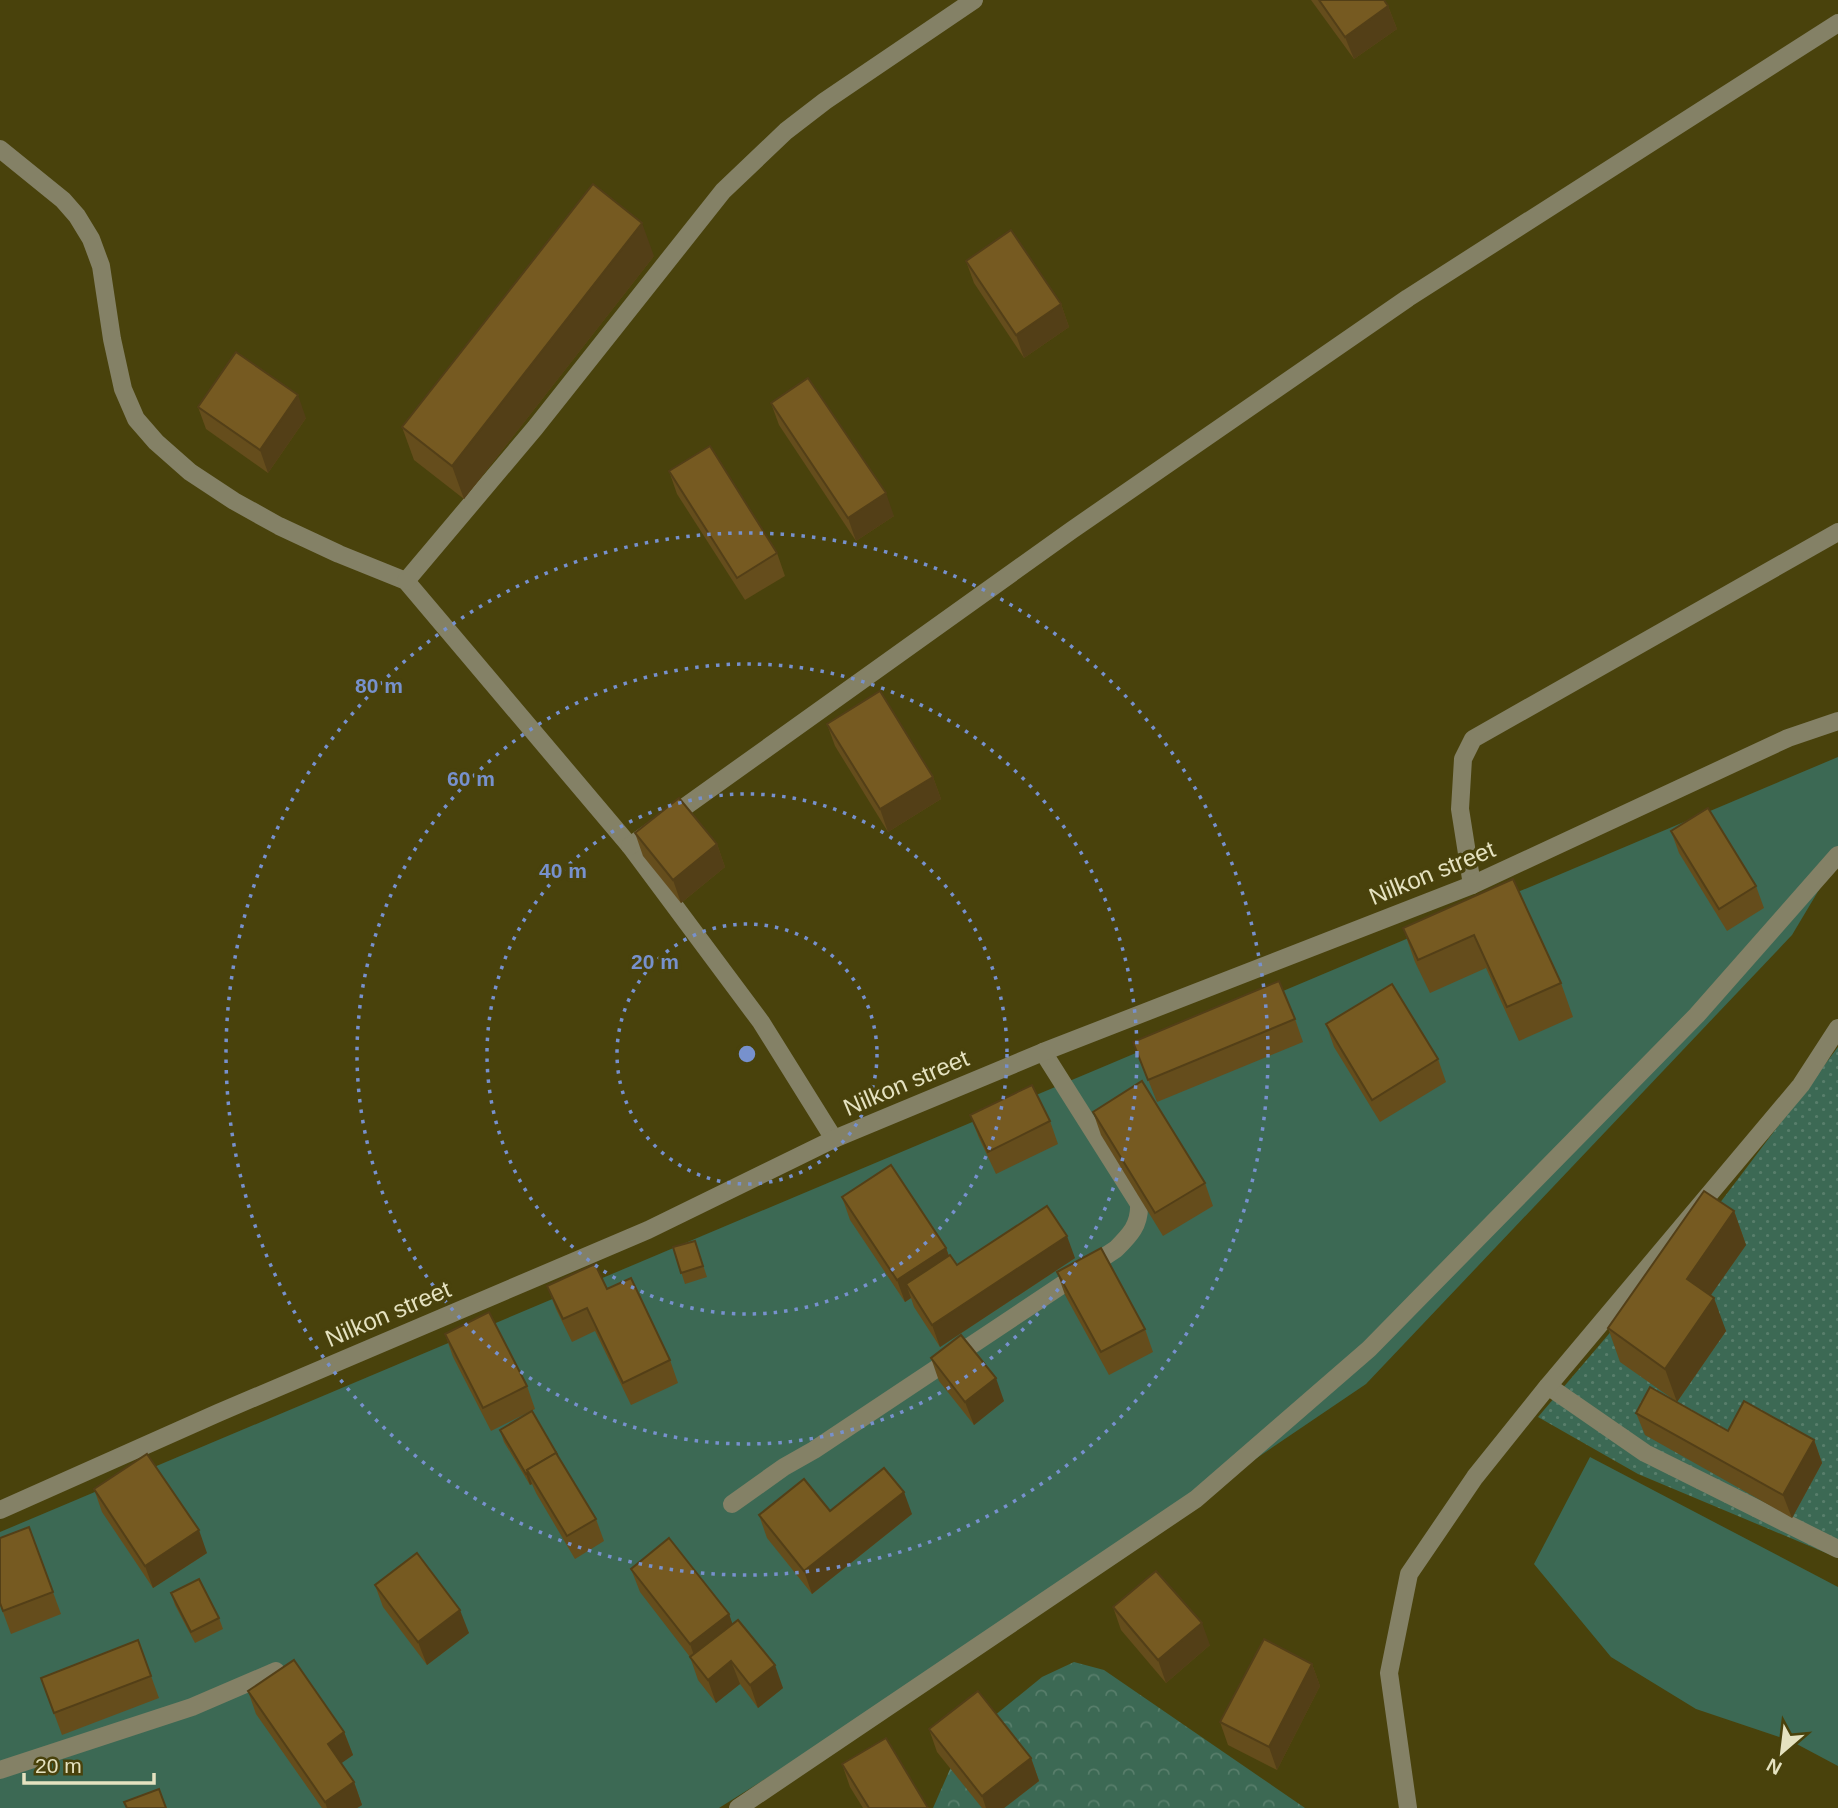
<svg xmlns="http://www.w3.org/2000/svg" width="1838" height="1808" viewBox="0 0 1838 1808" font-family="Arial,sans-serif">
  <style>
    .grass { fill: #3c6954 }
    .forest { fill: url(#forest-crowns) }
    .garden { fill: url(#garden-dots) }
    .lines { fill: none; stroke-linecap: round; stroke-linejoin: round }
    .minor { stroke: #848166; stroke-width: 18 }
    .wall { fill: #654d1c }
    .shaded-wall { fill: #533f17 }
    .building { fill: #765a21; stroke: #533f17; stroke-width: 2 }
    .ring { fill: none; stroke: #7791cd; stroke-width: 3.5; stroke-dasharray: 3.5 7 }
    .labels { text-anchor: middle; stroke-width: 7; stroke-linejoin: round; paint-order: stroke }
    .street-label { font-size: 24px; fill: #e5e2c0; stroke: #49420c }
    .centre { fill: #7791cd; stroke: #49420c; stroke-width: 3.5 }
    .ring-label { font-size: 21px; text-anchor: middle; font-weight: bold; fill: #7791cd; stroke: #49420c; stroke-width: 7; stroke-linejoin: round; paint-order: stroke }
  </style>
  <defs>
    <pattern id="forest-crowns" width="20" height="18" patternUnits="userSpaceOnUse" patternTransform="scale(1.75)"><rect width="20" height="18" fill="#3c6954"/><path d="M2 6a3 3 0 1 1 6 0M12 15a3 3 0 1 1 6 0" fill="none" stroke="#587e6b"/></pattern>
    <pattern id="garden-dots" width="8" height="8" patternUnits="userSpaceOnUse" patternTransform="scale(1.75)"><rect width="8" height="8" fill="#3c6954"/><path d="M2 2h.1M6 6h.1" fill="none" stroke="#587e6b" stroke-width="1.8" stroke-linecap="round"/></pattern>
  </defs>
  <rect width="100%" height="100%" fill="#49420c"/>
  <g class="grass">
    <polygon points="1838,757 1838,858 1792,935 1366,1384 1015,1622 719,1808 0,1808 0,1532"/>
    <polygon points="1590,1457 1838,1587 1838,1766 1791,1741 1696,1709 1611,1657 1534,1564"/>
  </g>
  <polygon class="forest" points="1074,1662 1104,1670 1305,1808 933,1808 962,1742 1042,1677"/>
  <polygon class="garden" points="1838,1047 1838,1558 1638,1474 1538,1417 1713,1212"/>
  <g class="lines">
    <g class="minor">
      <polyline points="0,149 63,200 77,216 91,239 101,266 112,339 123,389 136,419 156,442 190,472 234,501 279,526 339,554 406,581 630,846 761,1022 834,1139"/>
      <polyline points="406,581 535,428 723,191 786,131 825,101 974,0"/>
      <polyline points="630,846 1072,530 1408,298 1838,23"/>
      <polyline points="1472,885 1460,809 1463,759 1473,739 1838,532"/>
      <polyline points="1548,1386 1645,1453 1838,1549"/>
      <path d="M732,1504L784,1467L814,1450L1116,1249C1130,1235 1140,1225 1139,1204L1043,1052"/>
      <polyline points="0,1510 218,1413 648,1230 834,1139 1043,1052 1472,885 1788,738 1838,721"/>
      <polyline points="0,1770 192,1707 276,1671"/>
      <polyline points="738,1808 1196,1499 1369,1349 1697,1015 1838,855"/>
      <polyline points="1408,1808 1389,1673 1409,1574 1475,1477 1548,1386 1801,1085 1838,1028"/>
    </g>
  </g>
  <g class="wall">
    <polygon points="1311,0 1384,0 1388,6 1397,29 1354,59"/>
    <polygon points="654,256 464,499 414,460 402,427"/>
    <polygon points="966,261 1061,304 1069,327 1024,358 974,283"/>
    <polygon points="771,403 894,516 856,541 779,425"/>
    <polygon points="198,407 306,418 268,473 206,429"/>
    <polygon points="669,471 777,553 785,576 745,600 677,494"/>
    <polygon points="827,724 933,777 941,799 888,832 835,746"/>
    <polygon points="1671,831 1756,886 1764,908 1727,931 1679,853"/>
    <polygon points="635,833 717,844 725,867 681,903 643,856"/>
    <polygon points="1513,879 1561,983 1573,1017 1519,1041 1486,968 1430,993 1415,962 1403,928"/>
    <polygon points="1295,1019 1303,1042 1157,1102 1133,1042"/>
    <polygon points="1326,1024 1438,1059 1446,1082 1380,1122 1334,1047"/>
    <polygon points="1093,1112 1205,1183 1213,1206 1163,1236 1101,1135"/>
    <polygon points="970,1115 1050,1121 1058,1144 996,1174 979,1138"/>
    <polygon points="842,1197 946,1248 949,1256 957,1265 1075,1258 940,1347 914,1307 911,1298 905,1302 850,1220"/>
    <polygon points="1734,1211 1746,1245 1710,1296 1726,1331 1677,1402 1620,1362 1608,1328"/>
    <polygon points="695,1241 707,1277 685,1284 673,1247"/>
    <polygon points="1057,1272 1145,1329 1153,1352 1109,1375 1065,1295"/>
    <polygon points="547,1286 607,1289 670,1360 678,1383 631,1405 595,1331 572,1342 556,1309"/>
    <polygon points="445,1334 527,1386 535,1409 491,1431 453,1357"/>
    <polygon points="931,1358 1004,1401 974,1425 939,1381"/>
    <polygon points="1636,1413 1728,1431 1814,1440 1822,1463 1792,1518 1645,1435"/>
    <polygon points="500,1430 557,1454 559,1459 596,1519 604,1541 575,1559 536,1493 532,1484 530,1485 504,1442"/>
    <polygon points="94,1489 207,1553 153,1588 102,1512"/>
    <polygon points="830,1511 912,1514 812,1594 767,1538 759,1515"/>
    <polygon points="29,1527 61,1614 11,1634 0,1604"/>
    <polygon points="631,1569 729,1614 732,1624 783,1688 758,1708 740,1684 716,1703 698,1680 690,1657 640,1592"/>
    <polygon points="375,1585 469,1633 427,1665 383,1607"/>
    <polygon points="171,1593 219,1618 223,1629 195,1643 175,1605"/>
    <polygon points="1113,1607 1210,1645 1166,1683 1121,1630"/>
    <polygon points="138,1640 159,1698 62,1735 41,1678"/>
    <polygon points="1312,1664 1320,1686 1277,1770 1228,1745 1220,1722"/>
    <polygon points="248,1691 344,1732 353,1755 341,1763 354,1782 362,1805 357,1808 322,1808 256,1714"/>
    <polygon points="929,1729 1031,1758 1039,1781 1004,1808 982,1808 937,1752"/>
    <polygon points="842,1764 928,1808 863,1808 850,1787"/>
  </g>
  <g class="shaded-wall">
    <polygon points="1388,6 1397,29 1354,59 1345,37"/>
    <polygon points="642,223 654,256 464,499 452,466"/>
    <polygon points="1061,304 1069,327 1024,358 1016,335"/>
    <polygon points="298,395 306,418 268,473 260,450"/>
    <polygon points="886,493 894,516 856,541 848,518"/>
    <polygon points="933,777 941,799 888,832 880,809"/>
    <polygon points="717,844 725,867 681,903 673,880"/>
    <polygon points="1734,1211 1746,1245 1699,1312 1687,1279"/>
    <polygon points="1067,1236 1075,1258 940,1347 932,1325"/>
    <polygon points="946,1248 954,1270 906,1284 911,1298 905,1302 897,1280"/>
    <polygon points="1714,1298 1726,1331 1677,1402 1665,1369"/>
    <polygon points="996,1378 1004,1401 974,1425 965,1402"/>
    <polygon points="1814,1440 1822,1463 1792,1518 1783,1495"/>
    <polygon points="528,1472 532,1484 530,1485 526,1474"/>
    <polygon points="904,1492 912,1514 812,1594 804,1571"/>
    <polygon points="199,1530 207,1553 153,1588 145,1566"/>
    <polygon points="460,1610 469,1633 427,1665 418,1642"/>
    <polygon points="729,1614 737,1637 698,1667 690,1644"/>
    <polygon points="1202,1623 1210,1645 1166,1683 1158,1660"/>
    <polygon points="731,1661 740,1684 716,1703 708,1680"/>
    <polygon points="1312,1664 1320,1686 1277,1770 1269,1747"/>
    <polygon points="775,1665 783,1688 758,1708 750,1685"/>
    <polygon points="344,1732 353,1755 336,1767 328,1744"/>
    <polygon points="1031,1758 1039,1781 1004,1808 986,1808 982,1796"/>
    <polygon points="354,1782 362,1805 357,1808 327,1808 325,1802"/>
  </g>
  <g class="building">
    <polygon points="1319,0 1384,0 1388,6 1345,37"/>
    <polygon points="593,184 642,223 452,466 402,427"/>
    <polygon points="1011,230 1061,304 1016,335 966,261"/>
    <polygon points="236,352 298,395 260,450 198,407"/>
    <polygon points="808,378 886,493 848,518 771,403"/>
    <polygon points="710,446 777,553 737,578 669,471"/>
    <polygon points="880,691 933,777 880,809 827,724"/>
    <polygon points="679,798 717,844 673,880 635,833"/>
    <polygon points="1708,808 1756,886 1719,909 1671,831"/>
    <polygon points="1513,879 1561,983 1507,1007 1474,935 1418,960 1403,928"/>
    <polygon points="1279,981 1295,1019 1148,1080 1133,1042"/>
    <polygon points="1392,984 1438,1059 1372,1100 1326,1024"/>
    <polygon points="1142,1081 1205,1183 1155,1213 1093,1112"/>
    <polygon points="1032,1085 1050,1121 988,1152 970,1115"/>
    <polygon points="891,1165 946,1248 897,1280 842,1197"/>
    <polygon points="1704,1191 1734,1211 1687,1279 1714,1298 1665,1369 1608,1328"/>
    <polygon points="1047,1206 1067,1236 932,1325 906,1284 950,1255 957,1265"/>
    <polygon points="695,1241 703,1266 681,1273 673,1247"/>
    <polygon points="1101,1248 1145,1329 1101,1352 1057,1272"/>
    <polygon points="595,1264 607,1289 631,1278 670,1360 623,1383 587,1308 563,1319 547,1286"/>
    <polygon points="489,1312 527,1386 483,1408 445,1334"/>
    <polygon points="961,1335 996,1378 965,1402 931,1358"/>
    <polygon points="1650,1387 1728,1431 1744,1401 1814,1440 1783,1495 1636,1413"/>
    <polygon points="532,1411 557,1454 556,1455 556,1453 527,1470 528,1472 526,1474 500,1430"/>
    <polygon points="556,1453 596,1519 567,1536 527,1470"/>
    <polygon points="147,1454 199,1530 145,1566 94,1489"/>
    <polygon points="884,1468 904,1492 804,1571 759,1515 804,1479 830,1511"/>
    <polygon points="29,1527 53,1592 3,1611 0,1603 0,1538"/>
    <polygon points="669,1538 729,1614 690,1644 631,1569"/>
    <polygon points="417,1553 460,1610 418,1642 375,1585"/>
    <polygon points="1156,1571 1202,1623 1158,1660 1113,1607"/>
    <polygon points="199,1579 219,1618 191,1632 171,1593"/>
    <polygon points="738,1620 775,1665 750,1685 731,1661 708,1680 690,1657"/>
    <polygon points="1264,1639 1312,1664 1269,1747 1220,1722"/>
    <polygon points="138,1640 151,1676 54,1713 41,1678"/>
    <polygon points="294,1660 344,1732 328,1744 354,1782 325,1802 248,1691"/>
    <polygon points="978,1691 1031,1758 982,1796 929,1729"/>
    <polygon points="886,1738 928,1808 869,1808 842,1764"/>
    <polygon points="159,1789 166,1808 127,1808 124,1802"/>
  </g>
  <g class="ring">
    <circle cx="747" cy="1054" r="130"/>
    <circle cx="747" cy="1054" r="260"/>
    <circle cx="747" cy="1054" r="390"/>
    <circle cx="747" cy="1054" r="521"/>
  </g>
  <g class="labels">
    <g class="street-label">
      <text transform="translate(1432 873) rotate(-22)" y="8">Nilkon street</text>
      <text transform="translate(906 1083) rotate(-23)" y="8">Nilkon street</text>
      <text transform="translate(388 1314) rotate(-23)" y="8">Nilkon street</text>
    </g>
  </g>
  <circle cx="747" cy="1054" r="10" class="centre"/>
  <g class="ring-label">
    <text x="379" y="693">80 m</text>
    <text x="471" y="786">60 m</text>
    <text x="563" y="878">40 m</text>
    <text x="655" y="969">20 m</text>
  </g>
  <g transform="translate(1782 1752) rotate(208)" stroke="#49420c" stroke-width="5" paint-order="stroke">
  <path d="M0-5L12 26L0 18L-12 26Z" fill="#e5e2c0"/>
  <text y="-10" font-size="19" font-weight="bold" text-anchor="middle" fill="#e5e2c0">N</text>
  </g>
  <path d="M24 1773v10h130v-10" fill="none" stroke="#e5e2c0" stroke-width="3.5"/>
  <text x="35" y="1773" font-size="21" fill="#e5e2c0" stroke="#49420c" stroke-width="5" paint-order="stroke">20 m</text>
</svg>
